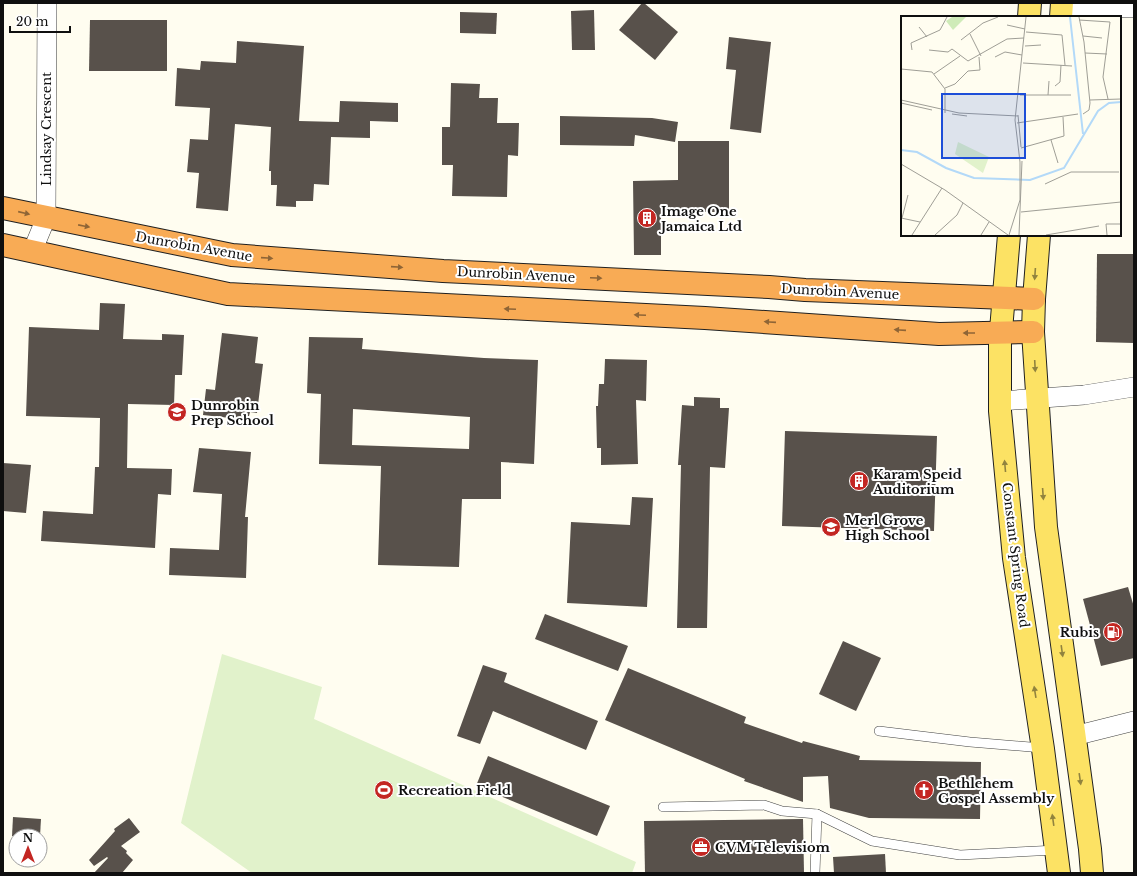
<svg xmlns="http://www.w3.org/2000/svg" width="1137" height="876" viewBox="0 0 1137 876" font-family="'Libre Baskerville',serif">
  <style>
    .pitch { fill: #e1f2cb }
    .building { fill: #58514b; fill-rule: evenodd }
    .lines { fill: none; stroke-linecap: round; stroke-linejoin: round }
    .lane-casing { stroke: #424242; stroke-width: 10 }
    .street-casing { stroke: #424242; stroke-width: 20 }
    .primary-casing { stroke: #202020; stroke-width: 24 }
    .highway-casing { stroke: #202020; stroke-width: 24 }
    .lane { stroke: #fff; stroke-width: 9 }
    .street { stroke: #fff; stroke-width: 19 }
    .primary { stroke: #fce264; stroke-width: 22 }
    .highway { stroke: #f8ab55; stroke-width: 22 }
    .oneway { fill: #8f6536 }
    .oneway2 { fill: #91833e }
    .labels { text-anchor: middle; stroke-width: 4; stroke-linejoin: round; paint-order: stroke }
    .street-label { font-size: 13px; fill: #0f0f0f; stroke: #fff }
    .poi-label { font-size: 13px; font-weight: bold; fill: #0f0f0f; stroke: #fff; text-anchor: start }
    .inset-river { fill: none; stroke: #b3d9f8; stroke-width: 2 }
    .inset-road { fill: none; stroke: #9f9e96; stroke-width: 1 }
    .view { fill: #1d4ed8; fill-opacity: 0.15; stroke: #1d4ed8; stroke-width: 2 }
    .inset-edge { fill: none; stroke: #0f0f0f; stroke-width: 2 }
  </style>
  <rect width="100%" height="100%" fill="#fffdf0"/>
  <polygon class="pitch" points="222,654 322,687 314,719 636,862 632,873 252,873 181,823"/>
  <g class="building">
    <polygon points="642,3 644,3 678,32 655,60 619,30"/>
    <polygon points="594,10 595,50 572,50 571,11"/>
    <polygon points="460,12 497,13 496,34 460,33"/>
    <polygon points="90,20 167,20 167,71 89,71"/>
    <polygon points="729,37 771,42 761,133 730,129 736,70 726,69"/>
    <polygon points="237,41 304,46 299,121 339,122 340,101 398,103 398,122 370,121 370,138 331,137 329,185 314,184 313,201 296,201 296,207 276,206 277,185 271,185 271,171 269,171 271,127 235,124 228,211 196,208 199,173 187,172 190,139 208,140 210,108 175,106 177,68 200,70 201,61 236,63"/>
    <polygon points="451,83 480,84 479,98 498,98 497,123 519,123 518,156 508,155 507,197 452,196 453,165 442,165 442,127 450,127"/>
    <polygon points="560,116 652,118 678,122 675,142 635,135 634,146 560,145"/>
    <polygon points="678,141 729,141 729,212 661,212 661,255 634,255 633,181 678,180"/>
    <polygon points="1097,254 1134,254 1134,343 1096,342"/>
    <polygon points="100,303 125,304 123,339 162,340 162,334 184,335 182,375 175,375 174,405 128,404 127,468 172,469 171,495 158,494 155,548 41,541 43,511 93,514 95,467 99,467 100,418 26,416 29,327 99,330"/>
    <polygon points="222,333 258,337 255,363 263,364 257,413 250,412 248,420 203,415 206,389 215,390"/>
    <path d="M309,337L363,338L362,349L484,358L538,360L534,464L501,462V499H462L459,567L378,565L381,466L319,464L321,394L307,393ZM353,409L470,417L469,449L352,445Z"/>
    <polygon points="605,359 647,360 646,401 636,400 638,464 601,465 601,448 597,448 596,406 598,406 599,384 604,384"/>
    <polygon points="694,397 720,398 720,408 729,408 725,468 710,467 707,628 677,628 681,465 678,465 682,405 694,406"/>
    <polygon points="785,431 937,436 934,531 782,526"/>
    <polygon points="199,448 251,452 245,517 248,517 246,578 169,575 170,548 219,550 222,494 193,492"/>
    <polygon points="3,463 31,465 26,513 3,511"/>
    <polygon points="632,497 653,498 647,607 567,603 571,522 630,525"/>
    <polygon points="1128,587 1134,607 1134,658 1101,666 1083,599"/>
    <polygon points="545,614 628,646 618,671 535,639"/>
    <polygon points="843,641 881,658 856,711 819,694"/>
    <polygon points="483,665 507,673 504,682 598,721 586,750 493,711 480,744 457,736"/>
    <polygon points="628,668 746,717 744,723 802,743 803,741 860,756 859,760 981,762 980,819 869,818 830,808 828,776 803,777 803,802 744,781 745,779 605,720"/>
    <polygon points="488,756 610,806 597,836 476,786"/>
    <polygon points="13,817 41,819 40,836 12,836"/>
    <polygon points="129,818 140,832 121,846 127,851 126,853 133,860 122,873 94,873 108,858 107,857 94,866 89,860 115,831 114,829"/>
    <polygon points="803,819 804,873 645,873 644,821"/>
    <polygon points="885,854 886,873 834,873 833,857"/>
  </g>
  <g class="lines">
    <g class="lane-casing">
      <g id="lane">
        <polyline points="879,731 970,742 1042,748"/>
        <polyline points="663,807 764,805 782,811 817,814 872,841 960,855 1057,850"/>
        <polyline points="815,873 817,814"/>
      </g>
    </g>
    <g class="street-casing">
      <g id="street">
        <polyline points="1062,7 1134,8"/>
        <polyline points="32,252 46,218 47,3"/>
        <polyline points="1000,401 1084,395 1134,387"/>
        <polyline points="1074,736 1134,721"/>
      </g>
    </g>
    <g class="primary-casing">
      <g id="primary">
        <polyline points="1029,17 1030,3"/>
        <polyline points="1061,17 1062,3"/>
        <polyline points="1009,235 1000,342 1000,411 1014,558 1043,749 1059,873"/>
        <polyline points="1039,235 1034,299 1033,332 1046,527 1090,849 1092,873"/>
      </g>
    </g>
    <g class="highway-casing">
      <g id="highway">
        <polyline points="3,208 232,255 443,271 769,287 805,290 1034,299"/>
        <polyline points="3,245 228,294 705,318 939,334 1033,332"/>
      </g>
    </g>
    <use href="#lane" class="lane"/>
    <use href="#street" class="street"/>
    <use href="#primary" class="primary"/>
    <use href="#highway" class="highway"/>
  </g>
  <defs><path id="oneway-solid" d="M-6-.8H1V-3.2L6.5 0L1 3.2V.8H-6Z"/></defs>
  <g class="oneway">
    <use href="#oneway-solid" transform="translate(24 213) rotate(13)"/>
    <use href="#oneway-solid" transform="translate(84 226) rotate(11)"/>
    <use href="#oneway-solid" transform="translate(267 258) rotate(4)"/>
    <use href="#oneway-solid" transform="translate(397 267) rotate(4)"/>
    <use href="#oneway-solid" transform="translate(596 278) rotate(3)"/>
    <use href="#oneway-solid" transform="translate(510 309) rotate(-177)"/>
    <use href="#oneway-solid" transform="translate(640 315) rotate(-177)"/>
    <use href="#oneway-solid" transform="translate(770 322) rotate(-176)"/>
    <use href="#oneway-solid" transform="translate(900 330) rotate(-176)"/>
    <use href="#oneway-solid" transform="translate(969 333) rotate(180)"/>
  </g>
  <g class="oneway2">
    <use href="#oneway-solid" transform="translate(1035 274) rotate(94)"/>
    <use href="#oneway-solid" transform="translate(1035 366) rotate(87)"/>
    <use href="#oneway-solid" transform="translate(1005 466) rotate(-95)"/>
    <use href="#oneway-solid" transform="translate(1043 494) rotate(86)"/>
    <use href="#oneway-solid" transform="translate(1062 651) rotate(82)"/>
    <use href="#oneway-solid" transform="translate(1035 692) rotate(-99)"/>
    <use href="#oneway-solid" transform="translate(1080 779) rotate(82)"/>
    <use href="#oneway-solid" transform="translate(1053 820) rotate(-98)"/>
  </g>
  <defs>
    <g id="building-disc" transform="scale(1)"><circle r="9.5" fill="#c32622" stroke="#fff"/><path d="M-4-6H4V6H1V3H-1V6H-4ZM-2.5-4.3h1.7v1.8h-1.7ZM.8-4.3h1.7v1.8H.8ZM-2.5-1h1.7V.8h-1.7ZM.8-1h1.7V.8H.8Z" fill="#fff"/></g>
    <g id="school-disc" transform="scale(1)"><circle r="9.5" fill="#c32622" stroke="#fff"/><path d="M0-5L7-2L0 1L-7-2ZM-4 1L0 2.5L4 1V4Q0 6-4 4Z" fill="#fff"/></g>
    <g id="fuel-disc" transform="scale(1)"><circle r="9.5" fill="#c32622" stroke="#fff"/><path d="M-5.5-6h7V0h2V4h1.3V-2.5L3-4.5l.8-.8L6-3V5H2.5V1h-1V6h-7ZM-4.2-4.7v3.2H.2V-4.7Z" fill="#fff"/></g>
    <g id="stadium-disc" transform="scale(1)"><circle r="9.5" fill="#c32622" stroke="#fff"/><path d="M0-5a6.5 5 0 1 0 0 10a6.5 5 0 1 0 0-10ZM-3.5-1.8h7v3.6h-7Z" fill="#fff"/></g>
    <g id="church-disc" transform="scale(1)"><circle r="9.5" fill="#c32622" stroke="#fff"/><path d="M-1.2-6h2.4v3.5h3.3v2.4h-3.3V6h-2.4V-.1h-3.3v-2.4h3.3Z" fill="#fff"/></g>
    <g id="office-disc" transform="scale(1)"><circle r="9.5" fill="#c32622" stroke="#fff"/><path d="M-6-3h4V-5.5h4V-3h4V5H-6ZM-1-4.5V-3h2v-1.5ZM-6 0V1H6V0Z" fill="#fff"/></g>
  </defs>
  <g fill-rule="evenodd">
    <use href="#building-disc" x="647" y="218"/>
    <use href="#school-disc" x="177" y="412"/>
    <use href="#building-disc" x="859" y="481"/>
    <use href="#school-disc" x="831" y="527"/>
    <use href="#fuel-disc" x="1113" y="632"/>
    <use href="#stadium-disc" x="384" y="790"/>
    <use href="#church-disc" x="924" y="790"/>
    <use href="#office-disc" x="701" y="847"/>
  </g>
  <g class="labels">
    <g class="street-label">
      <text transform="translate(46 129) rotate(-90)" y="5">Lindsay Crescent</text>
      <text transform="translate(194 246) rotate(10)" y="5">Dunrobin Avenue</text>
      <text transform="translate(516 274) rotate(3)" y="5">Dunrobin Avenue</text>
      <text transform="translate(840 291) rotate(3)" y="5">Dunrobin Avenue</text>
      <text transform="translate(1016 555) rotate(83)" y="5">Constant Spring Road</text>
    </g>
    <g class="poi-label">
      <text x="661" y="216">Image One<tspan x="661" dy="15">Jamaica Ltd</tspan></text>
      <text x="191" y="410">Dunrobin<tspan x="191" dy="15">Prep School</tspan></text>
      <text x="873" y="479">Karam Speid<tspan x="873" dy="15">Auditorium</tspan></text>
      <text x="845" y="525">Merl Grove<tspan x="845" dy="15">High School</tspan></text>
      <text x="1099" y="637" text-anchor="end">Rubis</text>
      <text x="938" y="788">Bethlehem<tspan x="938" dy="15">Gospel Assembly</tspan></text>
      <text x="398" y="795">Recreation Field</text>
      <text x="715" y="852">CVM Televisiom</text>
    </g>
  </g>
  <g transform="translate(901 16)">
    <rect width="220" height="220" fill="#fffdf0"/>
    <path d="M51,1H65L52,14L45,5Z" fill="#cfebb8"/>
    <path d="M57,126L88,141L82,157L54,138Z" fill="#e1f2cb"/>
    <path class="inset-river" d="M169,1L182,118M0,134L16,136L45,152L73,162L129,164L163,152L197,95L208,87L220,86"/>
    <path class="inset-road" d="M178,1L183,26L189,87L188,94L182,98M178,4L209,6L202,61L207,83M106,9L124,13M18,11L26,21M125,16L161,19L164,49M69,18L80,40M182,20L201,22M60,24L82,7L97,1M124,30L140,29M11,34L10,27L39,14L46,1M28,34L47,36L51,33L67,45L106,23L123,22M184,37L206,38M94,41L104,36L121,39M122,47L171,50M0,53L31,56L44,73V97M33,58L59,40M154,70L159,66L160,49M44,72L54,68L67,55L79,54L78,41M119,79H170M147,79L148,65M0,84L58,97L117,100M189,84L220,83M0,87L31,94M51,98L66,100M117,99L120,131M116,107L177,98M150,124L157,147M120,132L163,120L162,101M220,143V165M0,148L44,174L107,219M144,168L170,156H218M120,196L220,186M0,202L19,206M1,202L7,179M11,219L41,172M34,219L56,199L62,187M80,219L88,206M108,219L119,184V146L114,104L125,1M118,219L121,145M145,219L198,210M206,219L205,208H220"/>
    <path class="view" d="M41,78H124V142H41Z"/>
    <rect width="220" height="220" class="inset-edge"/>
  </g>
  <rect width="1137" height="876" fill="none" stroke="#0f0f0f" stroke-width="8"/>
  <g transform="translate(28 848)"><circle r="19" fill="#ffffff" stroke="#9f9f9f"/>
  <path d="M0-3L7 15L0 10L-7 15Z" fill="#c32622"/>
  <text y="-6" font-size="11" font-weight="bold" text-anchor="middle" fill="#0f0f0f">N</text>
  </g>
  <path d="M10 26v6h60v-6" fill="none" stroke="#0f0f0f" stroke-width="2"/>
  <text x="16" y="26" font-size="12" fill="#0f0f0f" stroke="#ffffff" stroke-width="3" paint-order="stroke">20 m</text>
</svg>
